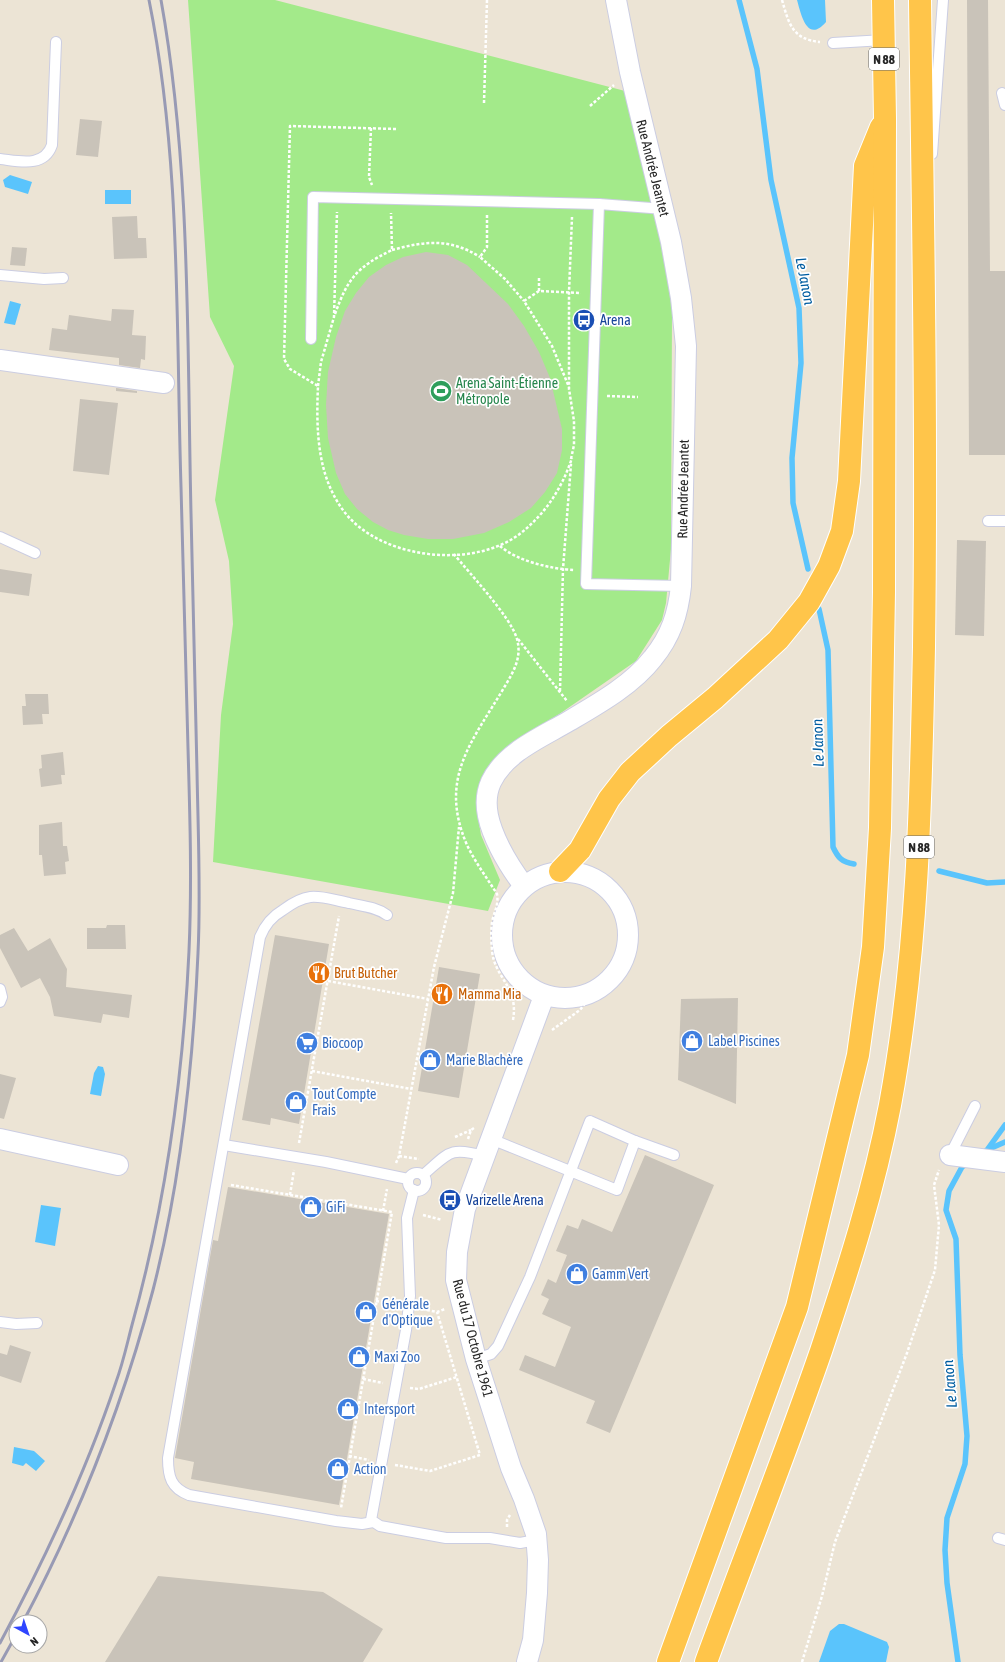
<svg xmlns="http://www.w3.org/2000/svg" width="1005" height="1662" viewBox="0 0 1005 1662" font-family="'Asap Condensed',sans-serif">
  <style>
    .green { fill: #a3ea8a }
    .water { fill: #5ac4fc }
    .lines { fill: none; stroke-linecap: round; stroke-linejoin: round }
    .stream { stroke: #5ac4fc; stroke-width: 5.5 }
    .building { fill: #c9c3b9 }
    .service-casing { stroke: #cbcde2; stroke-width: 12 }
    .minor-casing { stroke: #cbcde2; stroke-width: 22 }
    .trunk-casing { stroke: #fff; stroke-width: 24 }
    .path { stroke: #fff; stroke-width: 2.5; stroke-dasharray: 3 2; stroke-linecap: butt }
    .service { stroke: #fff; stroke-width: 10 }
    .minor { stroke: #fff; stroke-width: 20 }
    .trunk { stroke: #ffc54a; stroke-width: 22 }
    .rail { stroke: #989ab4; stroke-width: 3 }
    .labels { text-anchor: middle; stroke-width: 3.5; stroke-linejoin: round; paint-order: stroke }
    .shield { fill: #fff; stroke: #676767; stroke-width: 1 }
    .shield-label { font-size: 13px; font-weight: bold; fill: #262626 }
    .street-label { font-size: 14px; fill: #262626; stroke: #fff }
    .transit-label { font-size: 14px; fill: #164399; stroke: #fff; text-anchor: start }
    .leisure-label { font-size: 14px; fill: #27864d; stroke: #fff; text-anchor: start }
    .food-label { font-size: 14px; fill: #c56008; stroke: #fff; text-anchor: start }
    .shop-label { font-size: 14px; fill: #366cbe; stroke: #fff; text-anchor: start }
    .water-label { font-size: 15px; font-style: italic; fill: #005da1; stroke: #fff }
  </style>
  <rect width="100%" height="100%" fill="#ece4d5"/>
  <polygon class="green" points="188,0 275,0 625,91 658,216 672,310 671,549 666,603 662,620 636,661 516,744 480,789 477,811 481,835 500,880 488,911 213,862 221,715 233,624 229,561 215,500 234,366 210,317"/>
  <g class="water">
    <path d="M797,0H825L826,22C807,44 801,14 797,0Z"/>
    <polygon points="10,175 32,182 28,194 5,187 3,180"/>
    <rect x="105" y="190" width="26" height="14"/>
    <polygon points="10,301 21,304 15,325 4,323"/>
    <polygon points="98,1066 103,1067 105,1074 101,1096 90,1094 94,1073"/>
    <polygon points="41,1205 61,1208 55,1246 35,1242"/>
    <polygon points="14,1447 34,1451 45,1461 36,1471 26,1463 23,1466 12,1463"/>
    <polygon points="839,1624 844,1624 887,1642 889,1647 886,1662 819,1662 830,1631"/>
  </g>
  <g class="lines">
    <g class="stream">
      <polyline points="739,0 757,69 771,180 799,308 801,363 792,458 793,503 808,569"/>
      <path d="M819,609L828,650L833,847C838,858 842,862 854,864"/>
      <polyline points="939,871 987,883 1005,882"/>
      <polyline points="989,1149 1005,1142"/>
      <polyline points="981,1154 987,1150 1005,1125"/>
      <polyline points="958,1662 947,1583 945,1550 947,1518 965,1464 967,1436 960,1355 956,1239 946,1210 949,1191 962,1167 968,1163"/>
    </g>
  </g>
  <g class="building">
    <polygon points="967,0 988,0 990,271 1005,271 1005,455 969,455"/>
    <polygon points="80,119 102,121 98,157 76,155"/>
    <polygon points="137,216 138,238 146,238 147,258 114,259 112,217"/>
    <polygon points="12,247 27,248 25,266 10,265"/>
    <polygon points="426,252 448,255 467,265 508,304 524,326 539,352 550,378 562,429 562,450 557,473 545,492 531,508 509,522 484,533 453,539 428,539 404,535 388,530 373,522 357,509 345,494 336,473 328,438 326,405 328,372 336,337 345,311 356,293 369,277 386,265 403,257"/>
    <polygon points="112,309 134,310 132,335 146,336 145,360 141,359 140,368 119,365 119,358 49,350 52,328 67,330 69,315 111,321"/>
    <polygon points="116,388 137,391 137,393 116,391"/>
    <polygon points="80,399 118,403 109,475 73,471"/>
    <polygon points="957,540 986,541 984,636 955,635"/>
    <polygon points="0,569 32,574 29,596 0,592"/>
    <polygon points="25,694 48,694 49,714 42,714 43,724 23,725 22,706 26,706"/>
    <polygon points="63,752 65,775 61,775 62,784 41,787 39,769 42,768 41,755"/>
    <polygon points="62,822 63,846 67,846 69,861 65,862 66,874 44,876 42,855 39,855 39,825"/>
    <polygon points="107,925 125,925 126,949 87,949 87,928 106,928"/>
    <polygon points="14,928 28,951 50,938 67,969 66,987 132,995 129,1018 103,1014 101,1023 54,1016 50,997 40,978 21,988 0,948 0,935"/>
    <polygon points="275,935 329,944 299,1124 271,1118 270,1125 242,1120"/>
    <polygon points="439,967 480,974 459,1098 418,1091"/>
    <polygon points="738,998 736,1104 678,1080 681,999"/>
    <polygon points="0,1074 16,1078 4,1119 0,1118"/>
    <polygon points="645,1155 714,1185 610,1433 586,1423 595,1401 519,1370 525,1355 555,1367 571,1327 542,1314 549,1299 541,1295 548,1279 556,1283 567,1255 556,1251 567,1225 578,1229 582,1219 612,1232"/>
    <polygon points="228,1187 389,1214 339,1505 191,1479 194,1462 175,1458 213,1240 218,1241"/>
    <polygon points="10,1345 31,1352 21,1383 0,1376 0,1353 7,1355"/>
    <polygon points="158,1576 323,1592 383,1629 363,1662 105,1662"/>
  </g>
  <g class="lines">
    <g class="service-casing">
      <g id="service">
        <polyline points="833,43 884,40"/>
        <polyline points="1002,93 1005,105"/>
        <polyline points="932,154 943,0"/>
        <path d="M0,159C19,161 44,168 52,145L56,42"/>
        <polyline points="664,209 599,204 586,584 681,586"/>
        <polyline points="0,275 44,279 63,278"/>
        <polyline points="311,339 313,197 599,204"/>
        <polyline points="988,521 1005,521"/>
        <polyline points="0,537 35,553"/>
        <polyline points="0,989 2,997 0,1002"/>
        <polyline points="635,1141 674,1155"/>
        <polyline points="224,1145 326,1162 408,1179"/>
        <polyline points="950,1155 975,1106"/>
        <circle cx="417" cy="1182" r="9"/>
        <path d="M423,1175C449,1153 449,1146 484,1156"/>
        <polyline points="414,1190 407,1218 410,1296 406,1330 371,1520 380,1526 446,1538 490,1538 520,1543 536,1540"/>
        <polyline points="0,1322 16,1324 37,1323"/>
        <polyline points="476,1359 491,1354 498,1346 530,1277 590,1121 635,1141 617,1190 491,1139"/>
        <path d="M373,1522L362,1524L336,1521L189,1495C171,1488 168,1477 168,1458L260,937C265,925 271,917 283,910C310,890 319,897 349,903C362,906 376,907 387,915"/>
        <polyline points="998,1538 1005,1540"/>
      </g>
    </g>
    <g class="minor-casing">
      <g id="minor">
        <polyline points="0,360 164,383"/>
        <circle cx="565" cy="935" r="63"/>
        <path d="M524,886C515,874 507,862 500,848C490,828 481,804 491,782C505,752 542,737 569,721C598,704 632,685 653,658C671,636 678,614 681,586L686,346L681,298L671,242L630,72L616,0"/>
        <polyline points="0,1139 118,1165"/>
        <polyline points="950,1155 1005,1162"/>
        <polyline points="527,1662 533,1640 537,1593 538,1560 536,1534 524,1499 511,1468 476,1359 456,1280 457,1252 465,1209 544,996"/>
      </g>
    </g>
    <g class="trunk-casing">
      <g id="trunk">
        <polyline points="560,871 580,850 609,799 630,772 669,736 715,698 778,640 809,602 829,566 842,531 849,481 865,166 881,127"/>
        <polyline points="668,1662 797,1307 858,1055 873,947 880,828 884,592 885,119 883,0"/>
        <path d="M706,1662C744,1558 785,1455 821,1351C848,1270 874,1189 890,1105C918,953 921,801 924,647C927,431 923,216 920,0"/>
      </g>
    </g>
    <g class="path">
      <path d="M782,0C789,24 792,39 820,42"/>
      <polyline points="484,103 487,0"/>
      <polyline points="590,106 614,85"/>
      <polyline points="371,128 369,177 372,185"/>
      <path d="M396,129L290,126L284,359L290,369L318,386C316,431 317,478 346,514C384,560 475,569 521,533C546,513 562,488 572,458"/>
      <polyline points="487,215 487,247 480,257 505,279 524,301"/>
      <path d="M392,250C425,241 450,238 480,257"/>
      <polyline points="539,278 539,291 581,293"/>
      <polyline points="539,291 524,301 552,346 569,387"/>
      <path d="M335,314C348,278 357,267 392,250L391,213"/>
      <polyline points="318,386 321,362 334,317 337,212"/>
      <polyline points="607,396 638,397"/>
      <polyline points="571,459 574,445 574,421 569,389 569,292 572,217"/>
      <path d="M500,546C517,561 551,569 574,570"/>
      <path d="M454,554C469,573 511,617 517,639C522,657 514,671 505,686C472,742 438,778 467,845C475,862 487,878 497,894C499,905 494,912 492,922C491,931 491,940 492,950C494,978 519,986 513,1020"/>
      <polyline points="518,639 567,701"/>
      <polyline points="560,691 563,569 571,464"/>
      <polyline points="328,981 428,999"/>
      <polyline points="552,1030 580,1010 586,1002 586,995"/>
      <polyline points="312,1071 411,1089"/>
      <polyline points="455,1137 471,1130"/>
      <polyline points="468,1139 471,1130 474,1128"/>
      <polyline points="299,1143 339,916"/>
      <polyline points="399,1156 419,1159"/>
      <polyline points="396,1163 399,1156 434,967 453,893 459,827"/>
      <polyline points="231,1185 392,1212 341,1508"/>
      <polyline points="290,1195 294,1170"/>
      <polyline points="383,1211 387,1189"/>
      <polyline points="423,1215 442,1220"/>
      <polyline points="376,1301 395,1304"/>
      <polyline points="422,1309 437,1312 445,1309"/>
      <polyline points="363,1379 383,1383"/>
      <polyline points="410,1388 419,1389 457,1377"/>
      <polyline points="349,1456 369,1460"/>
      <polyline points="395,1465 430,1471 480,1455 437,1312"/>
      <polyline points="507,1527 507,1520 510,1515"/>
      <polyline points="802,1662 822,1596 835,1542 907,1353 935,1270 939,1225 934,1185 939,1170"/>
    </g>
    <use href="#service" class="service"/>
    <use href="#minor" class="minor"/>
    <use href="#trunk" class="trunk"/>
    <g class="rail">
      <path d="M23,1622C78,1518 123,1404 153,1290C181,1181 193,1066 198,953C201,893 198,831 197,771C195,685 193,599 191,513C187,344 191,167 161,0"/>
      <path d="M0,1643C45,1559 86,1472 116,1382C123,1363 127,1344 132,1325C166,1203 183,1077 189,951C192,883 190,816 188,748C185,661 183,574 181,487C176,327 181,158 149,0"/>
      <polyline points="1,1662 16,1635"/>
    </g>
  </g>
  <defs>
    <g id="bus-disc" transform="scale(1.15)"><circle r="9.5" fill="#1a4fb4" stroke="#fff"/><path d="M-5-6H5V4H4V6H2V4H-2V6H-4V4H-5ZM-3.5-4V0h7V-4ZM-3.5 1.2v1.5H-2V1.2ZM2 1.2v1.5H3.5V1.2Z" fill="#fff"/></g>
    <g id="stadium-disc" transform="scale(1.15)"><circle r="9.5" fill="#2e9e5b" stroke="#fff"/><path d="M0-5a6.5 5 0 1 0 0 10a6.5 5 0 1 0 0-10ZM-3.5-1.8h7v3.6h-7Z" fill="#fff"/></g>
    <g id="restaurant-disc" transform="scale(1.15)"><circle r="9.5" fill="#e8710a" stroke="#fff"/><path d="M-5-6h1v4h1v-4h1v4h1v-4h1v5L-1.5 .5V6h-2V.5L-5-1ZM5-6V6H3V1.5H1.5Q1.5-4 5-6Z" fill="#fff"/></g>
    <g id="shop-disc" transform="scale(1.15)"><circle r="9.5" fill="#3f7fe0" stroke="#fff"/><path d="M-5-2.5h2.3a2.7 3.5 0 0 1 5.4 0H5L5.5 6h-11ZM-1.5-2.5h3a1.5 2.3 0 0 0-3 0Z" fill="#fff"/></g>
    <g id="supermarket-disc" transform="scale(1.15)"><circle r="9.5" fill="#3f7fe0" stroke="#fff"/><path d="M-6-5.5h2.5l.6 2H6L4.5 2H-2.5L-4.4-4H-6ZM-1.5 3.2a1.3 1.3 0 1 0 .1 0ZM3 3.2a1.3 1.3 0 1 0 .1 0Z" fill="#fff"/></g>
  </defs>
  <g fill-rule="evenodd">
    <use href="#bus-disc" x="584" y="320"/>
    <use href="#stadium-disc" x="441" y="391"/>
    <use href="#restaurant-disc" x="319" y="973"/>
    <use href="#restaurant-disc" x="442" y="994"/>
    <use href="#shop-disc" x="692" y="1041"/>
    <use href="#supermarket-disc" x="307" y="1043"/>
    <use href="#shop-disc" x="430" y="1060"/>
    <use href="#shop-disc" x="296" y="1102"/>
    <use href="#bus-disc" x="450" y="1200"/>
    <use href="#shop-disc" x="311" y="1207"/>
    <use href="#shop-disc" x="577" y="1274"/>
    <use href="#shop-disc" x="366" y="1312"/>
    <use href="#shop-disc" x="359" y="1357"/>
    <use href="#shop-disc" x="348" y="1409"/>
    <use href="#shop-disc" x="338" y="1469"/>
  </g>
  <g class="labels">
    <g class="shield">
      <rect x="869" y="48" width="30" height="22" rx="3"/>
      <rect x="904" y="836" width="30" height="22" rx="3"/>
    </g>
    <g class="shield-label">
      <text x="884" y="64">N 88</text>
      <text x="919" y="852">N 88</text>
    </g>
    <g class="street-label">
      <text transform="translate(653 168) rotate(76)" y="5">Rue Andrée Jeantet</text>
      <text transform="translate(683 489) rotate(-89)" y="5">Rue Andrée Jeantet</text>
      <text transform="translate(473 1338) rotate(75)" y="5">Rue du 17 Octobre 1961</text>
    </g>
    <g class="transit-label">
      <text x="600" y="325">Arena</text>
      <text x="466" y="1205">Varizelle Arena</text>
    </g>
    <g class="leisure-label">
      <text x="456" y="388">Arena Saint-Étienne<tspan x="456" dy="16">Métropole</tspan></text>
    </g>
    <g class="food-label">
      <text x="334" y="978">Brut Butcher</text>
      <text x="458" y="999">Mamma Mia</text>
    </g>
    <g class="shop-label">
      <text x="708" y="1046">Label Piscines</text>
      <text x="322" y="1048">Biocoop</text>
      <text x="446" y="1065">Marie Blachère</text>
      <text x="312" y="1099">Tout Compte<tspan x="312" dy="16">Frais</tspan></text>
      <text x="326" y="1212">GiFi</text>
      <text x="592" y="1279">Gamm Vert</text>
      <text x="382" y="1309">Générale<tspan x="382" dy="16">d'Optique</tspan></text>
      <text x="374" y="1362">Maxi Zoo</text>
      <text x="364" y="1414">Intersport</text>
      <text x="354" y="1474">Action</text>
    </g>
    <g class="water-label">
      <text transform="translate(805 281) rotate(79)" y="5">Le Janon</text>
      <text transform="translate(818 743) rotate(-92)" y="5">Le Janon</text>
      <text transform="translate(950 1384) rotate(-95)" y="5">Le Janon</text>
    </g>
  </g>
  <g transform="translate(28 1634) rotate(140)"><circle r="19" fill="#ffffff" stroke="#a8a8a8"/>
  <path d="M0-3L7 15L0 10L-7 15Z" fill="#2f45ff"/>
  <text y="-6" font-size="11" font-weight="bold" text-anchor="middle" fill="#262626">N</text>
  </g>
</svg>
